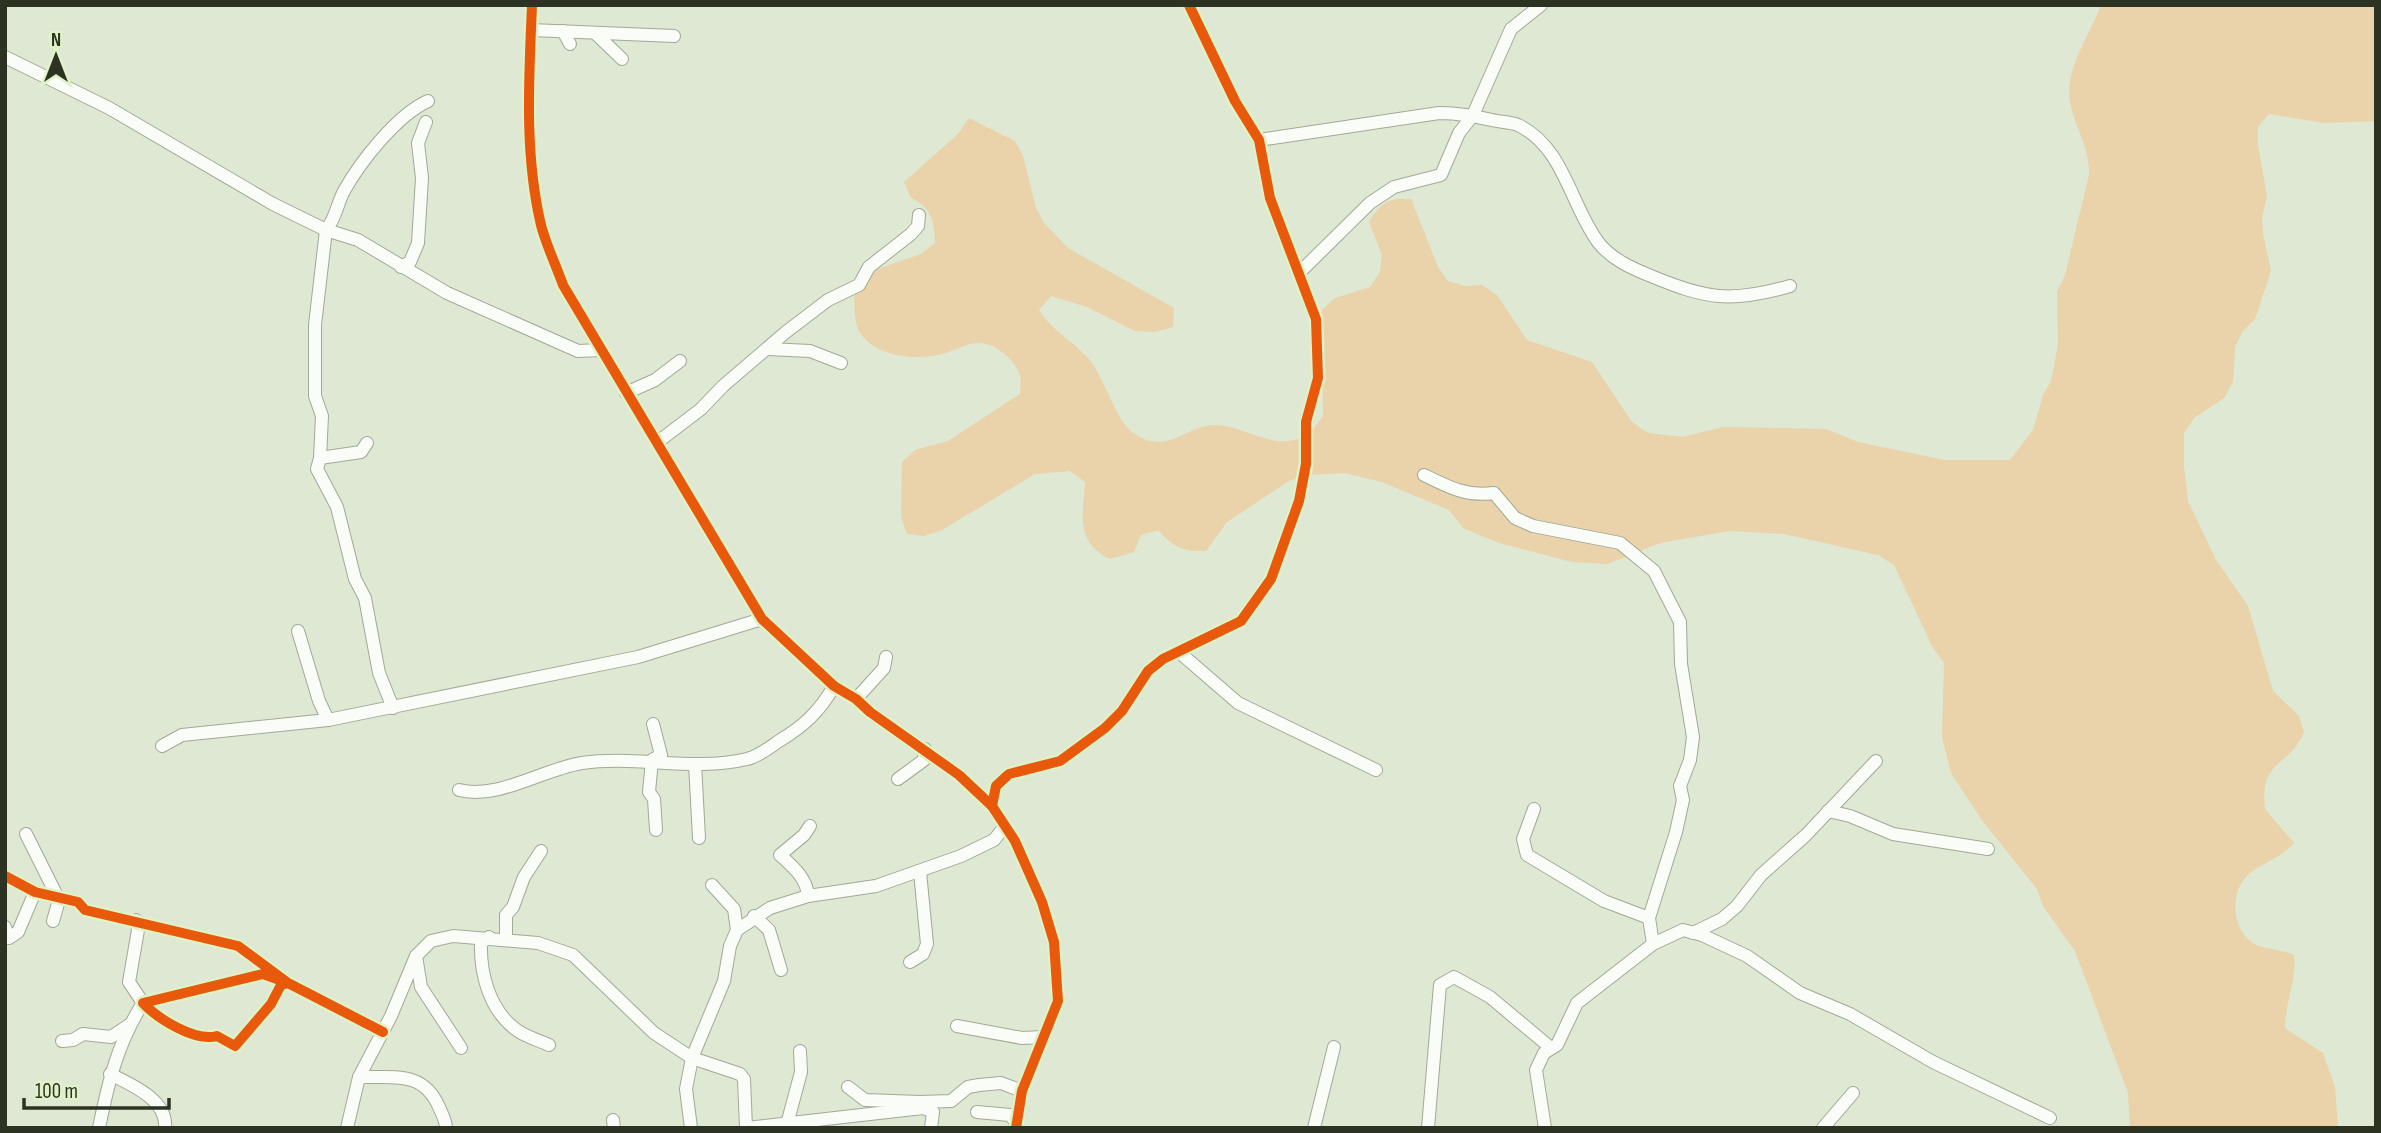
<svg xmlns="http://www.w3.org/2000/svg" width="2381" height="1133" viewBox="0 0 2381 1133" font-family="'Sofia Sans Condensed',sans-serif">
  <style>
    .green { fill: #ead2aa }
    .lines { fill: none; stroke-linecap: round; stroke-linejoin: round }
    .minor-casing { stroke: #a1a997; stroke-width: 14 }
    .minor { stroke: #fafcf8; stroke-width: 12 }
    .cycleway-casing { stroke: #dff2c8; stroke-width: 15 }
    .cycleway { stroke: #e8590c; stroke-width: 10 }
  </style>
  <rect width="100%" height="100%" fill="#dee8d2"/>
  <path class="green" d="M2101,5H2376V121L2324,123L2269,114L2258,127V145L2267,196L2262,217L2263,234L2271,271L2255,319L2242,332L2235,347L2233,382L2224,398L2194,418L2184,433V467L2188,501L2216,560L2248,606L2273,691L2299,716L2304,732C2293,757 2278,759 2269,775C2263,785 2264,798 2265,809L2294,843C2279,860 2264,861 2249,874C2227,892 2232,939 2262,947C2273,950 2282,950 2294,955C2297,980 2285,1002 2285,1028L2323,1053L2335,1087L2338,1128H2130L2128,1093L2075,951L2043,906L2037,889L1981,819L1951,773L1942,737L1944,663L1933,648L1894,565L1878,555L1784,534L1729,531L1660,543L1608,564L1572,562L1499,543L1463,528L1449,510L1382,482L1345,473L1306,475L1289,481L1227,522L1206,551C1183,552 1173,547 1158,530L1141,535L1134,552L1110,559C1075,541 1083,517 1085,482L1070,471L1035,474L942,530L924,536L907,534L901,517L902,462L915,450L948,441L1020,394C1020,388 1022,379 1019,373C1014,359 994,342 978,343C966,343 954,351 942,354C916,361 874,357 859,331C852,317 855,293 855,277L921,254L935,243C934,220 932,208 911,198L904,182L958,134L969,118L1015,141L1023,156L1036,208L1044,223L1068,248L1174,308L1173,327L1155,332L1135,331L1087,307L1051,296L1039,310C1052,331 1072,340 1088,358C1105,377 1115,422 1136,435C1166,453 1182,431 1206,426C1238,419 1270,454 1305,436C1312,433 1318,422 1323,416L1322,310L1335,298L1370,287L1380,272L1382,255L1369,222C1380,203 1389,197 1411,199L1438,267L1448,281L1465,286L1482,285L1497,295L1527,340L1592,362L1632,422L1648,433L1683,437L1723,427L1826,429L1858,442L1944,460H2010L2033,430L2043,395L2051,381L2058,345L2057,292L2065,275L2089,175C2090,149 2077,131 2071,107C2062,71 2089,38 2101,5Z"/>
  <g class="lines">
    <g class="minor-casing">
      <g id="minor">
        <path d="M532,5C529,78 524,153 541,225C546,245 556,265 563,285L762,619L834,686L856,699L870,712L959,775L992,806L1015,841L1042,902L1054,942L1058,1001L1022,1091L1016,1128"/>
        <polyline points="531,30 674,36"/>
        <polyline points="563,31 570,44"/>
        <polyline points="595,33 622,59"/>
        <polyline points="5,57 109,108 273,204 326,230 358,240 447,293 578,351 601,350"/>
        <path d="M1259,140L1439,113C1459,113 1473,116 1492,120C1500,122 1510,122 1518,125C1564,147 1570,204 1598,242C1611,259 1631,268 1651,276C1706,299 1731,303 1790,286"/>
        <polyline points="401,267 410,262 418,243 422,178 418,143 426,122"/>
        <polyline points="1300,272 1370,203 1394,187 1441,175 1459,133 1473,115 1511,29 1541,5"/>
        <polyline points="768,349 810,351 841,363"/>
        <polyline points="626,393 655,380 680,361"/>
        <polyline points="659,441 701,409 723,386 786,332 828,300 859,285 869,267 911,234 918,226 919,215"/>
        <polyline points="367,443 361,452 320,458 317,469 337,507 355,579 365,598 379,673 393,708"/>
        <path d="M320,458L322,416L315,396V325L326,230C336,218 337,204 344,191C360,162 397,115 428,101"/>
        <path d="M1424,475C1448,487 1467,497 1494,493L1515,518L1533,526L1620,543L1654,571L1680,622L1681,664L1693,737L1690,760L1680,786L1683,800L1676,832L1649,918L1653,944"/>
        <polyline points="298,631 319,701 328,720 638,657 762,619"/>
        <polyline points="1179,652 1238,703 1376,770"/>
        <polyline points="856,699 884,668 886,657"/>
        <polyline points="653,724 661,755 652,760 649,792 654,799 656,830"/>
        <polyline points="162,746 182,735 328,720"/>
        <polyline points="695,764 699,838"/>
        <polyline points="898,779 924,760 925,749"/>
        <path d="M459,790C498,800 543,769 582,763C637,755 693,772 747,759C758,757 770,747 779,741C804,726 820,711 834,686"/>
        <polyline points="992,806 996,786 1009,774 1060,761 1105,728 1122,711 1148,671 1163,659 1241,621 1271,579 1299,501 1306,464 1306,422 1318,378 1316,319 1270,198 1259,140 1235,101 1189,5"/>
        <polyline points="1534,809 1523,839 1527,855 1604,901 1649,918"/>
        <polyline points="1828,811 1850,816 1893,834 1988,849"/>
        <polyline points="26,834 59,900 53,921"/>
        <path d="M5,876L35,892L78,902L85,910L238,946L288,983L281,985L271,1004L235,1046L217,1036C195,1042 158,1019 143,1003L263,974L288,983L383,1032"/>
        <polyline points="712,885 734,909 737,930"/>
        <path d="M808,896C807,878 792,866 780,855L804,835L810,826"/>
        <polyline points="754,916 769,930 781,970"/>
        <polyline points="5,927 9,938 18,932 35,892"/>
        <polyline points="1693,933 1722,919 1737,906 1761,875 1806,835 1876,761"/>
        <path d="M489,937L481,943C480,973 489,1008 514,1028C523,1036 538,1040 549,1045"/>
        <polyline points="506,938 506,915 513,907 524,877 541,851"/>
        <polyline points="416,956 421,987 461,1048"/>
        <polyline points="910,962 923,954 927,944 920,872"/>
        <polyline points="957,1026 1022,1038 1043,1037"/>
        <polyline points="62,1041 73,1040 83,1034 111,1037 129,1025"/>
        <path d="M110,1074C132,1085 168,1100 165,1128"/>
        <path d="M359,1077C394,1078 423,1070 439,1107C442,1114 446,1121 446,1128"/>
        <polyline points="848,1087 865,1100 920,1102 951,1101 968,1087 979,1085 1001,1083 1022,1091"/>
        <polyline points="977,1112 1010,1115 1017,1124"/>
        <polyline points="613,1120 614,1128"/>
        <path d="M99,1128C108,1083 118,1042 143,1003L129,982L138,930L136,920"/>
        <polyline points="347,1128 359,1077 391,1016 416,956 431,941 453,936 538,943 573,955 654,1033 692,1058 740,1074 744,1079 746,1128"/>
        <polyline points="691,1128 686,1089 692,1058 724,981 730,946 737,930 770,908 808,896 876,886 961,856 994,840 1005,826"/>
        <polyline points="747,1128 923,1108 933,1112 931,1128"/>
        <polyline points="786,1128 801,1072 800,1051"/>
        <polyline points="1314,1128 1334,1047"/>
        <polyline points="1428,1128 1440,985 1454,977 1490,997 1551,1048"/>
        <polyline points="1545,1128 1536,1070 1544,1053 1557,1045 1577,1003 1653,944 1683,930 1702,935 1747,956 1800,993 1850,1014 1933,1062 2050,1118"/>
        <polyline points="1823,1128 1853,1093"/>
      </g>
    </g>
    <use href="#minor" class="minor"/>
    <g class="cycleway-casing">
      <g id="cycleway">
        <path d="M532,5C529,78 524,153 541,225C546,245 556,265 563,285L762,619L834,686L856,699L870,712L959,775L992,806L1015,841L1042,902L1054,942L1058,1001L1022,1091L1016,1128"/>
        <polyline points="992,806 996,786 1009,774 1060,761 1105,728 1122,711 1148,671 1163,659 1241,621 1271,579 1299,501 1306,464 1306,422 1318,378 1316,319 1270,198 1259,140 1235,101 1189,5"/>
        <path d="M5,876L35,892L78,902L85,910L238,946L288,983L281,985L271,1004L235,1046L217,1036C195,1042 158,1019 143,1003L263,974L288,983L383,1032"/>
      </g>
    </g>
    <use href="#cycleway" class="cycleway"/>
  </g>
  <rect width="2381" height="1133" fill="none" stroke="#2c3323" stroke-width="14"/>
  <g transform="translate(56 56)" stroke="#dff2c8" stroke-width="5" paint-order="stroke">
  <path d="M0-5L12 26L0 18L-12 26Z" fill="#2c3323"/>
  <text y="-10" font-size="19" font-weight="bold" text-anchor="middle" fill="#2c3323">N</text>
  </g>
  <path d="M24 1098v10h145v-10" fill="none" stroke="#2c3323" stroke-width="3.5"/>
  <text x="35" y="1098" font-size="21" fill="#2c3323" stroke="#dff2c8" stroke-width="5" paint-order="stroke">100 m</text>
</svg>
